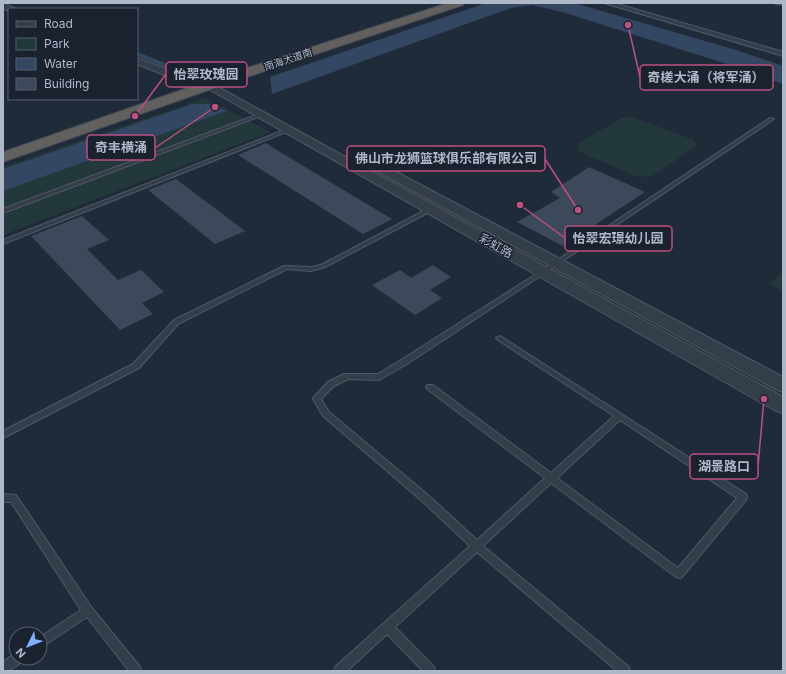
<svg xmlns="http://www.w3.org/2000/svg" width="786" height="674" viewBox="0 0 786 674" font-family="Inter,'Noto Sans SC',sans-serif">
  <style>
    .green { fill: #22383b }
    .water { fill: #334662 }
    .building { fill: #3c495a }
    .lines { fill: none; stroke-linecap: round; stroke-linejoin: round }
    .service-casing { stroke: #4f5865; stroke-width: 2 }
    .minor-casing { stroke: #4f5865; stroke-width: 2 }
    .tertiary-casing { stroke: #4f5865; stroke-width: 2 }
    .trunk-casing { stroke: #3f4855; stroke-width: 2 }
    .service { fill: #343d4a; fill-rule: evenodd }
    .minor { fill: #343d4a; fill-rule: evenodd }
    .tertiary { fill: #343d4a; fill-rule: evenodd }
    .trunk { fill: #62605e; fill-rule: evenodd }
    .labels { text-anchor: middle; stroke-width: 3; stroke-linejoin: round; paint-order: stroke }
    .far-street-label { font-size: 10px; fill: #afb8c7; stroke: #1a222f }
    .street-label { font-size: 12px; fill: #afb8c7; stroke: #1a222f }
    .leader { fill: none; stroke: #bb5081; stroke-width: 1.5 }
    .callout-dot { fill: #bb5081; stroke: #1a222f; stroke-width: 1.5 }
    .callout { fill: #1a222f; stroke: #bb5081; stroke-width: 1.5 }
    .callout-label { font-size: 13px; text-anchor: middle; font-weight: bold; fill: #afb8c7 }
  </style>
  <rect width="100%" height="100%" fill="#202b3a"/>
  <g class="green">
    <polygon points="206,98 270,132 3,235 3,167"/>
    <polygon points="632,117 694,140 696,146 651,177 635,176 578,151 577,144 622,118"/>
    <polygon points="783,272 783,291 768,284"/>
  </g>
  <g class="water">
    <polygon points="486,3 574,3 736,50 783,66 783,84 730,65 562,12 532,5 511,8 272,94 270,77"/>
    <polygon points="137,52 176,67 172,70 137,56"/>
    <polygon points="193,104 209,104 227,111 3,191 3,169"/>
  </g>
  <g class="building">
    <polygon points="266,143 275,149 392,219 363,234 238,155"/>
    <polygon points="589,167 645,192 563,246 517,222 560,198 551,192"/>
    <polygon points="176,179 245,231 215,244 148,190"/>
    <polygon points="82,216 109,240 87,249 118,280 141,270 164,292 142,303 153,314 120,330 31,236"/>
    <polygon points="433,265 451,277 430,290 442,298 415,315 372,285 400,270 411,278"/>
  </g>
  <g class="lines">
    <g class="service-casing">
      <g id="service">
        <polygon points="775,3 783,3 783,5 776,4"/>
        <polygon points="259,114 263,115 3,213 3,209"/>
        <path d="M770,118L774,119L545,273L407,364L379,380L348,379L334,386L321,399L329,412L428,495L477,540L545,478L427,389L426,387L427,385H433L551,473L614,416L498,340L496,338L500,336L746,494L747,497L746,500L682,577L679,578L676,577L551,483L483,546L629,667L630,671H617L477,552L395,627L434,667L435,671H423L387,634L347,671H334L335,667L470,546L422,501L323,416L313,399L314,397L328,382L344,374H378L401,360L541,271ZM620,420L737,498L678,568L557,478Z"/>
        <polygon points="287,129 291,130 3,244 3,240"/>
        <polygon points="431,207 434,209 433,210 325,267 311,271 287,269 178,324 139,368 3,438 3,431 133,364 174,320 284,266 311,267 321,265"/>
        <polygon points="3,494 16,495 92,608 140,667 141,671 129,671 87,617 40,648 40,637 81,610 11,502 3,502"/>
        <path d="M14,654H16V658H23C20,665 10,671 3,671V662Z"/>
      </g>
    </g>
    <g class="minor-casing">
      <polygon id="minor" points="604,3 614,3 783,52 783,56"/>
    </g>
    <g class="tertiary-casing">
      <g id="tertiary">
        <polygon points="3,3 16,9 9,9 9,11 3,8"/>
        <polygon points="137,58 190,78 191,80 190,82 182,82 137,64"/>
        <polygon points="209,82 783,397 783,413 776,411 205,87 204,85"/>
        <polygon points="370,158 783,377 783,392 777,390 366,165 364,162 366,159"/>
      </g>
    </g>
    <g class="trunk-casing">
      <polygon id="trunk" points="448,3 464,3 463,5 226,84 3,162 3,152 216,78"/>
    </g>
    <use href="#service" class="service"/>
    <use href="#minor" class="minor"/>
    <use href="#tertiary" class="tertiary"/>
    <use href="#trunk" class="trunk"/>
  </g>
  <g class="labels">
    <g class="far-street-label">
      <text transform="translate(288 59) rotate(-18)" y="4">南海大道南</text>
    </g>
    <g class="street-label">
      <text transform="translate(496 246) rotate(29)" y="4">彩虹路</text>
    </g>
  </g>
  <path class="leader" d="M135 116L166 74M628 25L640 77M215 107L155 148M578 210L545 159M520 205L565 238M764 399L758 466"/>
  <g class="callout-dot">
    <circle cx="135" cy="116" r="4"/>
    <circle cx="628" cy="25" r="4"/>
    <circle cx="215" cy="107" r="4"/>
    <circle cx="578" cy="210" r="4"/>
    <circle cx="520" cy="205" r="4"/>
    <circle cx="764" cy="399" r="4"/>
  </g>
  <g class="callout">
    <rect x="166" y="62" width="81" height="25" rx="4"/>
    <rect x="640" y="65" width="133" height="25" rx="4"/>
    <rect x="87" y="135" width="68" height="25" rx="4"/>
    <rect x="347" y="146" width="198" height="25" rx="4"/>
    <rect x="565" y="226" width="107" height="25" rx="4"/>
    <rect x="690" y="454" width="68" height="25" rx="4"/>
  </g>
  <g class="callout-label">
    <text x="206" y="79">怡翠玫瑰园</text>
    <text x="706" y="82">奇槎大涌（将军涌）</text>
    <text x="121" y="152">奇丰横涌</text>
    <text x="446" y="163">佛山市龙狮篮球俱乐部有限公司</text>
    <text x="618" y="243">怡翠宏璟幼儿园</text>
    <text x="724" y="471">湖景路口</text>
  </g>
  <rect width="786" height="674" fill="none" stroke="#afb8c7" stroke-width="8"/>
  <rect x="8" y="8" width="130" height="92" fill="#1a222f" stroke="#565e6c"/>
  <rect x="16" y="21" width="20" height="6" fill="#343d4a" stroke="#565e6c"/>
  <text x="44" y="28" font-size="12" fill="#afb8c7">Road</text>
  <rect x="16" y="38" width="20" height="12" fill="#22383b" stroke="#565e6c"/>
  <text x="44" y="48" font-size="12" fill="#afb8c7">Park</text>
  <rect x="16" y="58" width="20" height="12" fill="#334662" stroke="#565e6c"/>
  <text x="44" y="68" font-size="12" fill="#afb8c7">Water</text>
  <rect x="16" y="78" width="20" height="12" fill="#3c495a" stroke="#565e6c"/>
  <text x="44" y="88" font-size="12" fill="#afb8c7">Building</text>
  <g transform="translate(28 646) rotate(227)"><circle r="19" fill="#1a222f" stroke="#565e6c"/>
  <path d="M0-3L7 15L0 10L-7 15Z" fill="#7faefc"/>
  <text y="-6" font-size="11" font-weight="bold" text-anchor="middle" fill="#afb8c7">N</text>
  </g>
</svg>
